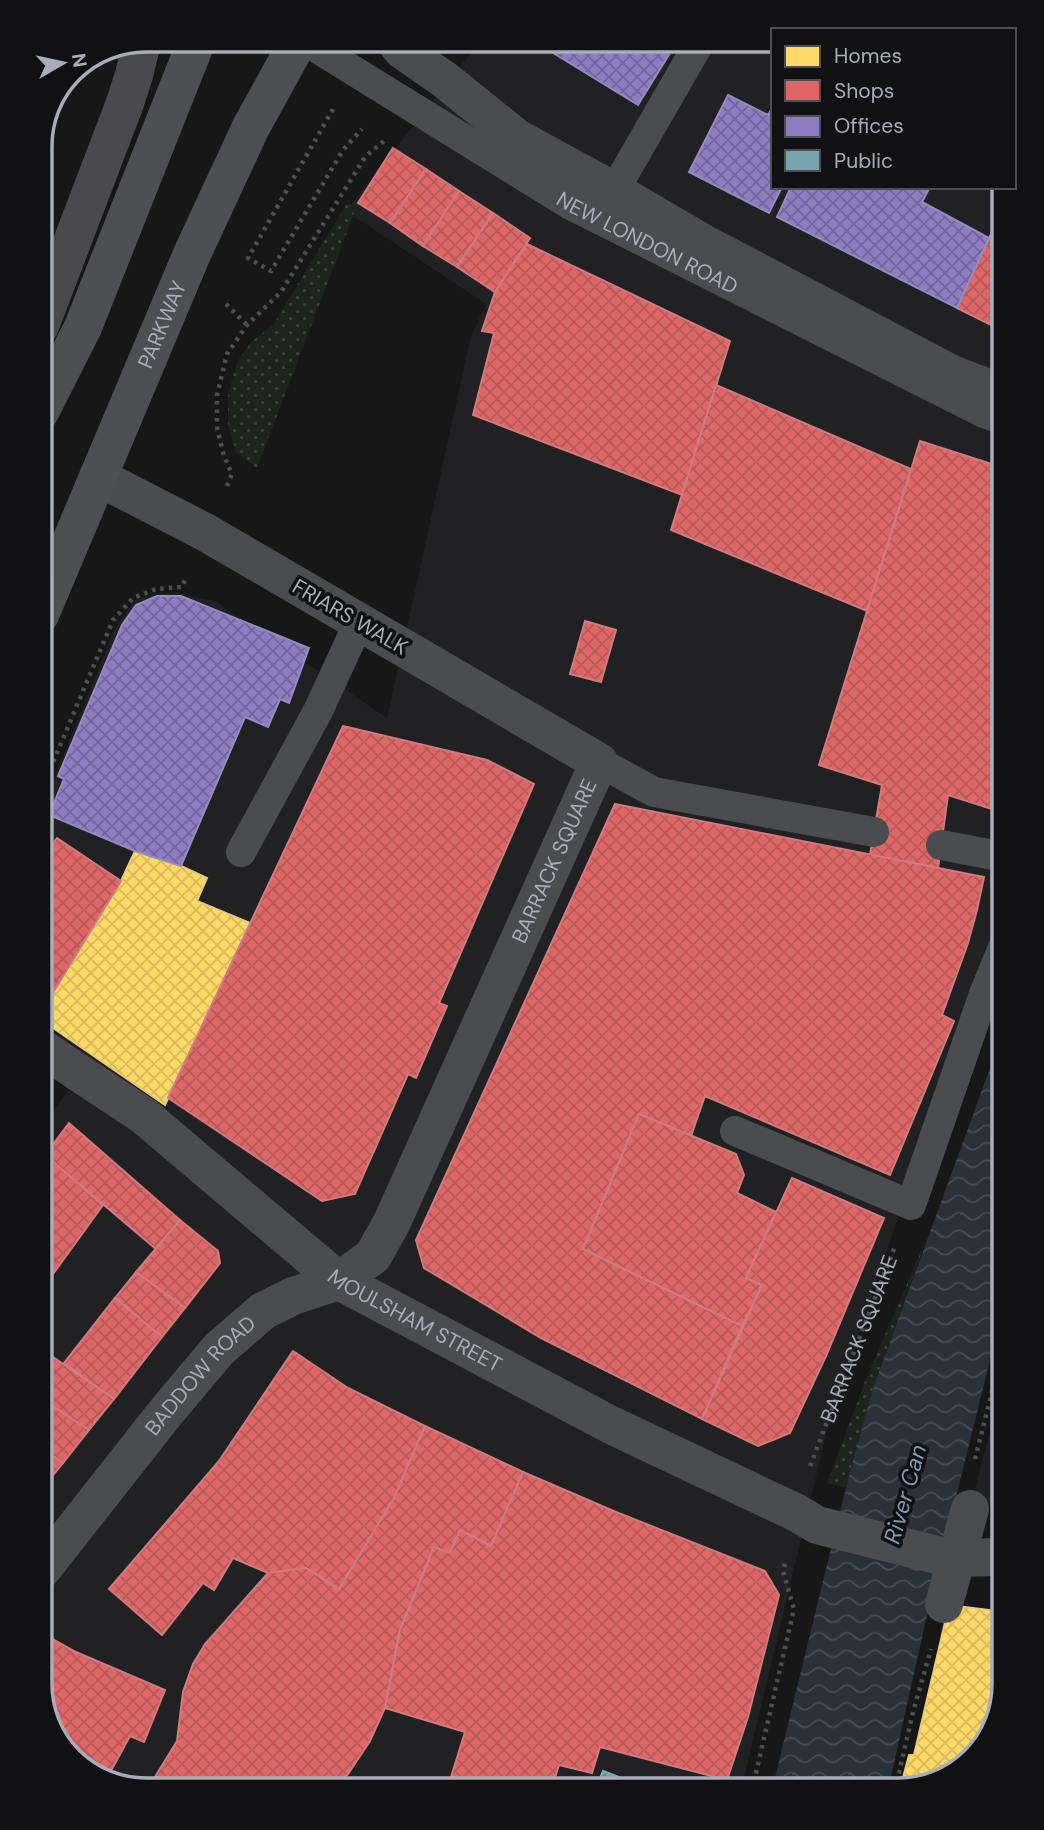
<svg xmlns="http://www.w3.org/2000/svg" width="1044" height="1830" viewBox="0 0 1044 1830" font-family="'DM Sans',sans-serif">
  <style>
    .built { fill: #212123 }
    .green { fill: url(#green-dots) }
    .water { fill: url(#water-waves) }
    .homes { fill: url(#homes-cross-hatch); stroke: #e5cc7f; stroke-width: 2 }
    .shops { fill: url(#shops-cross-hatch); stroke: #cf7b7f; stroke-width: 2 }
    .offices { fill: url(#offices-cross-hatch); stroke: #968bc0; stroke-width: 2 }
    .public { fill: url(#public-cross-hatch); stroke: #85a7b2; stroke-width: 2 }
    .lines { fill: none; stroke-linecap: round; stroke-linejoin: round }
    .path { stroke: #4d4e52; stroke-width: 4.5; stroke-dasharray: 3.5 5; stroke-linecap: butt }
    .service { stroke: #4b4c50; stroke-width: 30 }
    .pedestrian { stroke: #4b4c50; stroke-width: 38 }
    .minor { stroke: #4b4c50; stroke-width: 38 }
    .secondary { stroke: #4a4a4e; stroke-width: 38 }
    .primary { stroke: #4d4f52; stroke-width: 38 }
    .labels { text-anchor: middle; stroke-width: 7; stroke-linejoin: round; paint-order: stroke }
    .street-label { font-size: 21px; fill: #a8adb8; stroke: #111113 }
    .water-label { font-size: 23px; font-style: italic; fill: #7f9bb3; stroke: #111113 }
    .rim { fill: none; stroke: #a8adb8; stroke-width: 3.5 }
  </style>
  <defs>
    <pattern id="green-dots" width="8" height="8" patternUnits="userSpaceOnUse" patternTransform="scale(1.75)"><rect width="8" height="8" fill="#1d241e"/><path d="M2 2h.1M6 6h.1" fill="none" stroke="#3b413d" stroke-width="1.8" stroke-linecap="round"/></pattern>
    <pattern id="water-waves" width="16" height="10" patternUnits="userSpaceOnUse" patternTransform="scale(1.75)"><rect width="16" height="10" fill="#2a3239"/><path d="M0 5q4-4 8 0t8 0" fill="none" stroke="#464d54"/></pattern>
    <pattern id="homes-cross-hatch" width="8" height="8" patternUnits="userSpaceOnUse" patternTransform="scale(1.75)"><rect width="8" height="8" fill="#ffd966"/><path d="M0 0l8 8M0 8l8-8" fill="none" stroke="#d6b85d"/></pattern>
    <pattern id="shops-cross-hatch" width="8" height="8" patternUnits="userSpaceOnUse" patternTransform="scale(1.75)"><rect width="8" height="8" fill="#e06666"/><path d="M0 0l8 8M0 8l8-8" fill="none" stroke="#b45a5a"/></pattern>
    <pattern id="offices-cross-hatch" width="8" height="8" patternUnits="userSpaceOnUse" patternTransform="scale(1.75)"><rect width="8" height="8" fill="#8e7cc3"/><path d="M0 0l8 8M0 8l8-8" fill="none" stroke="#726699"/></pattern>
    <pattern id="public-cross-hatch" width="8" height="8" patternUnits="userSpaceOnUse" patternTransform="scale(1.75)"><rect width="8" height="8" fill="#76a5af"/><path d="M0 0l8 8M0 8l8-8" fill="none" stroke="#658991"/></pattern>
  </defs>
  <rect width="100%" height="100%" fill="#171717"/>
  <g class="built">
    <polygon points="481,40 773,40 773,187 1004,187 1004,906 830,1418 741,1790 140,1790 87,1772 51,1730 40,1684 40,1128 86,1068 40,1035 40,813 115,628 134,601 154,594 173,592 217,602 387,718 471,336 486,304 346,211"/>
    <polygon points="1004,1377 1004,1510 972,1501"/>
  </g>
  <g class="green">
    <polygon points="358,203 257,468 236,452 228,425 228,395 237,362 252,341 273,325 346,205"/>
    <polygon points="928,1235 873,1388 846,1487 827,1483 866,1379"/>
  </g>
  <polygon class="water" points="1004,1030 1004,1318 996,1336 930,1602 888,1790 772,1790 846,1487 873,1388"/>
  <g class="homes">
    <polygon points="135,851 181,866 207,878 197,901 250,923 165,1105 40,1019 40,1014 121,881"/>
    <polygon points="949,1605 1004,1612 1004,1684 986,1742 944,1779 900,1789 909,1755 914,1755"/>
  </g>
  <g class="shops">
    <polygon points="393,148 426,169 390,223 358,203"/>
    <polygon points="426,169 459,191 423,246 390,223"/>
    <polygon points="459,191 493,213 457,267 423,246"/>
    <polygon points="1004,209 1004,246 989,238"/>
    <polygon points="493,213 530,238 495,292 457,267"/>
    <polygon points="989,238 1004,246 1004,320 999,329 957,308"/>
    <polygon points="527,244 730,341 682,495 473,415 494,333 482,331 495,292"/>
    <polygon points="716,385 911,469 867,611 671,530"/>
    <polygon points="920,441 1004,468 1004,813 948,795 938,868 870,855 882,785 819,765"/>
    <polygon points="585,621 616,630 601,682 570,674"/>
    <polygon points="343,726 487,760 534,784 439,1003 447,1006 416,1078 408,1074 355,1194 322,1201 168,1098"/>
    <polygon points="615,804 984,877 977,910 968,943 942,1015 954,1021 890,1175 705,1096 691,1136 639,1114 583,1249 742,1326 702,1419 541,1338 424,1268 416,1240"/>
    <polygon points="57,838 121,881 40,1014 40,861"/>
    <polygon points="639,1114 736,1154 744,1175 737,1193 776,1212 746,1278 762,1285 742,1326 583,1249"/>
    <polygon points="69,1123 180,1220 156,1249 45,1155"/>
    <polygon points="45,1155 103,1205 40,1292 40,1161"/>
    <polygon points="792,1178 884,1218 826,1356 790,1433 758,1446 702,1419 762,1285 746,1278"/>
    <polygon points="180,1220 218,1251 220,1263 185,1308 136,1272"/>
    <polygon points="136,1272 185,1308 162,1337 115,1298"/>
    <polygon points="115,1298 162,1337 114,1399 64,1363"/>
    <polygon points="293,1351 348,1388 425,1426 394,1498 339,1589 306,1568 268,1573 233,1558 214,1590 203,1583 162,1635 109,1589 219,1461"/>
    <polygon points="53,1357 114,1399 89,1430 40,1398 40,1374"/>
    <polygon points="40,1398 89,1430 63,1463 40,1447"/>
    <polygon points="425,1426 523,1472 491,1546 460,1530 450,1553 434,1547 400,1630 385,1708 370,1741 348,1774 330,1790 147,1790 177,1741 183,1692 193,1664 205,1644 268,1573 306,1568 339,1589 394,1498"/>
    <polygon points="1004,1433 1004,1495 992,1493"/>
    <polygon points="40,1447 63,1463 40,1491"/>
    <polygon points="523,1472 616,1512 765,1571 779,1595 748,1717 727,1780 600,1747 592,1773 559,1765 551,1790 447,1790 465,1732 385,1708 400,1630 434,1547 450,1553 460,1530 491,1546"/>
    <polygon points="40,1632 76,1652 165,1690 144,1742 130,1736 107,1778 87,1772 51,1730 40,1684"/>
  </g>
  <g class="offices">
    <polygon points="532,40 678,40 638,105"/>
    <polygon points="728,95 768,115 773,107 773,187 782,187 769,213 689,172"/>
    <polygon points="791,187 930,187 922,202 989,238 957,308 777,217"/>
    <polygon points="157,596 181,596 309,648 289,703 280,699 268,727 245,717 181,866 135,851 49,815 64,779 58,776 122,625 136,605"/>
  </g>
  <polygon class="public" points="603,1771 654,1790 595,1790"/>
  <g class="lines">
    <g class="path">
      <polyline points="333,109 248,258 271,271 343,150 362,129"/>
      <polyline points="226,304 247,325"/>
      <polyline points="227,486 232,474 224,456 217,428 217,395 227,354 247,325 281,292 365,157 384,141"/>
      <polyline points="40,793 113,620 133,598 156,589 182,587 186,577"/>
      <polyline points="975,1459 1004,1344"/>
      <path id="s1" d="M810,1466L895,1246"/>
      <polyline points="752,1790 794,1609 783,1571 785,1563"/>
      <polyline points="895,1790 913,1712 931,1649"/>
    </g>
    <g class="service">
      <path id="s2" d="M304,40L569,204L984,413L1004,420"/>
      <polyline points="614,191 701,40"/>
      <polyline points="599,762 654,792 874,832"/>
      <polyline points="941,845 1004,857"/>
      <polyline points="241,852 318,711 359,622"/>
      <polyline points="735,1131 911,1205 984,994 1004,945"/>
    </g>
    <g class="pedestrian">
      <path id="s3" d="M40,1047L144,1116L339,1281L611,1425L797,1513L817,1525L949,1558L1004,1557"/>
      <polyline points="944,1604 970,1509"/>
    </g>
    <g class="minor">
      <polyline points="394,40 402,50 445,80 517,138 614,191 703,243 952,374 1004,394"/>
      <path id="s4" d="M40,1572L166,1412L219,1349L263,1311L293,1296L339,1281L373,1256L392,1222L599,762L205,532L98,477"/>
    </g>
    <polyline class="secondary" points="40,326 125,103 134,75 142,42"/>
    <g class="primary">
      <polyline points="40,412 83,327 197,40"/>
      <path id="s5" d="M40,615L192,254L251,127L299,40"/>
    </g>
  </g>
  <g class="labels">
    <g class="street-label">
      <text dy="7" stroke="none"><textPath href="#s2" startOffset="399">NEW LONDON ROAD</textPath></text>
      <text dy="7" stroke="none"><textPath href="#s5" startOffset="315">PARKWAY</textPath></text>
      <text transform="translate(350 617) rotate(30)" y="7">FRIARS WALK</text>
      <text dy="7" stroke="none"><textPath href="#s4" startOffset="903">BARRACK SQUARE</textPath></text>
      <text dy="7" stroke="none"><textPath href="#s3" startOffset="466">MOULSHAM STREET</textPath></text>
      <text dy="7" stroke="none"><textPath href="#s1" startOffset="136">BARRACK SQUARE</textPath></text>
      <text dy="7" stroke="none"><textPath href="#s4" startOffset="254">BADDOW ROAD</textPath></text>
    </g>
    <g class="water-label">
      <text transform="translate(905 1494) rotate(-74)" y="8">River Can</text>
    </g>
  </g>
  <path d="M0 0H1044V1830H0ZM146 52H898A94 94 0 0 1 992 146V1684A94 94 0 0 1 898 1778H146A94 94 0 0 1 52 1684V146A94 94 0 0 1 146 52Z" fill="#111113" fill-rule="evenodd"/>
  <path class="rim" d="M146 52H898A94 94 0 0 1 992 146V1684A94 94 0 0 1 898 1778H146A94 94 0 0 1 52 1684V146A94 94 0 0 1 146 52Z"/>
  <rect x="771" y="28" width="245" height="161" fill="#111113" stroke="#4d4f55" stroke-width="2"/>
  <rect x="785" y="46" width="35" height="21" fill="#ffd966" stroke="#4d4f55" stroke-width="2"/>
  <text x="834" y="63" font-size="21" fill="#a8adb8">Homes</text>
  <rect x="785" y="80" width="35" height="21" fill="#e06666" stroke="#4d4f55" stroke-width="2"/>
  <text x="834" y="98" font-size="21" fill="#a8adb8">Shops</text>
  <rect x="785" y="116" width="35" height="21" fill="#8e7cc3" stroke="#4d4f55" stroke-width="2"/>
  <text x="834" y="133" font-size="21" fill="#a8adb8">Offices</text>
  <rect x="785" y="150" width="35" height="21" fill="#76a5af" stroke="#4d4f55" stroke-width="2"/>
  <text x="834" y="168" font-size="21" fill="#a8adb8">Public</text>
  <g transform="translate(63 63) rotate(81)" stroke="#111113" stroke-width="5" paint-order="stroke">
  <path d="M0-5L12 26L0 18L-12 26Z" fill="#a8adb8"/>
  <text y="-10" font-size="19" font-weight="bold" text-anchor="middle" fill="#a8adb8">N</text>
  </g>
</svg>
